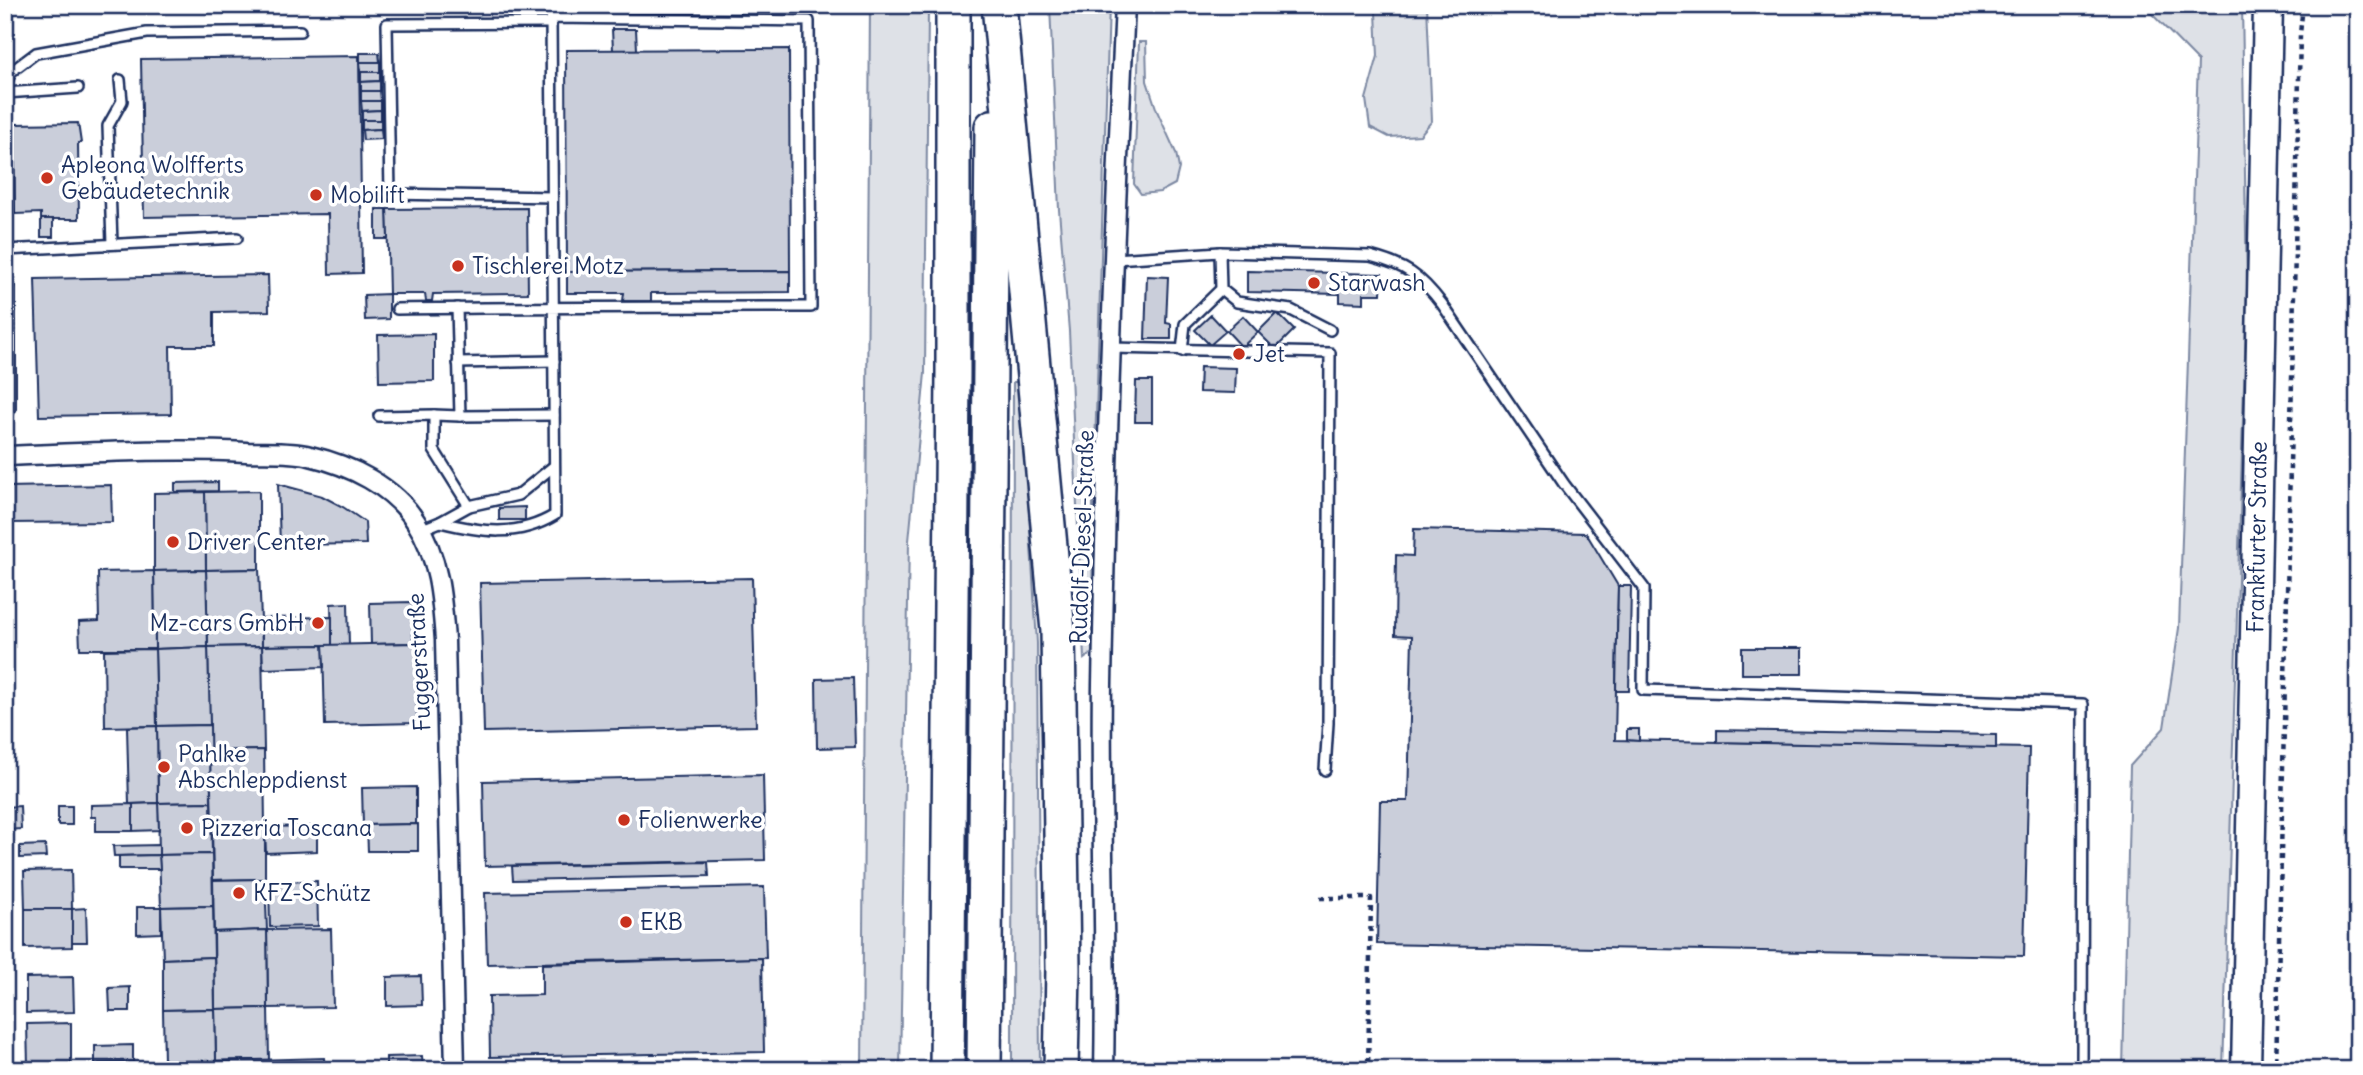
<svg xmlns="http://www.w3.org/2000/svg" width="2363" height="1075" viewBox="0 0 2363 1075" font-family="Delius,sans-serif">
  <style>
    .green { fill: #dee1e7; stroke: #7c88a2; stroke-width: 2 }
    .building { fill: #caceda; stroke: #1b2f5e; stroke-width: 2 }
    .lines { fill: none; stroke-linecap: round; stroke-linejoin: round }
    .service-casing { stroke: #1b2f5e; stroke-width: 14 }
    .minor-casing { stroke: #1b2f5e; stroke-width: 23 }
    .primary-casing { stroke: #1b2f5e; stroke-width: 33 }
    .motorway-casing { stroke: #1b2f5e; stroke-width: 38 }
    .path { stroke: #1b2f5e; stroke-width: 4.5; stroke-dasharray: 5 5; stroke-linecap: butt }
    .service { stroke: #fff; stroke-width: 9 }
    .minor { stroke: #fff; stroke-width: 18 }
    .primary { stroke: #fff; stroke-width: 28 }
    .motorway { stroke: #fff; stroke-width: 33 }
    .poi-dot { fill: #c8321e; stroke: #fff; stroke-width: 2.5 }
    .labels { text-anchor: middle; stroke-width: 7; stroke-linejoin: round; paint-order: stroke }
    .poi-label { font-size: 23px; fill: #1b2f5e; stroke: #fff; text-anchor: start }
    .street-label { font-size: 23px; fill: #1b2f5e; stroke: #fff }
  </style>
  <rect width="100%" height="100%" fill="#fff"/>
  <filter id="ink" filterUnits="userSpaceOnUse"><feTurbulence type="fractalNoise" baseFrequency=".0143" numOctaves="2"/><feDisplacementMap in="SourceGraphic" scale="14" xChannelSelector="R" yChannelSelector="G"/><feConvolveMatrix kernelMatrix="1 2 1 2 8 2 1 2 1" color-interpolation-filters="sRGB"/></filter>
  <g filter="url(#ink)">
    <g class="green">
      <polygon points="870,5 928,5 925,373 909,541 900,1070 862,1070"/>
      <polygon points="1050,5 1109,5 1093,511 1092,653 1084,659 1069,331 1059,210"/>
      <polygon points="1374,5 1427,5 1432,121 1420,135 1389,137 1370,127 1366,99 1378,56 1376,12"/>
      <polygon points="2143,5 2242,5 2247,288 2223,1070 2123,1070 2130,766 2164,728 2179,628 2198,61"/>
      <polygon points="1139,42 1146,42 1147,81 1157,111 1176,153 1179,168 1175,184 1160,192 1141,194 1134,184"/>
      <polygon points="1013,382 1021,382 1037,643 1040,1070 1012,1070"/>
    </g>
    <g class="building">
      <polygon points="612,29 636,29 637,50 613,50"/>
      <polygon points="789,49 790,271 567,272 566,50"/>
      <polygon points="360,53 379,53 380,62 360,62"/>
      <polygon points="359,56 362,273 329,274 328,214 144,217 141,59"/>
      <polygon points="360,62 380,62 380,72 361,72"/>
      <polygon points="361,72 380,72 380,81 361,82"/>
      <polygon points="380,81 380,91 361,91 361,82"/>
      <polygon points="361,91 380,91 381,101 361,101"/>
      <polygon points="361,101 381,101 381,110 362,111"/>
      <polygon points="381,110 381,120 362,120 362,111"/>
      <polygon points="362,120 381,120 381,129 362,130"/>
      <polygon points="78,123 81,143 78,143 79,219 41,219 41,213 15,214 14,124"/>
      <polygon points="381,129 382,139 363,140 362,130"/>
      <polygon points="381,190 381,198 364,198 363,191"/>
      <polygon points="527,208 528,293 433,294 432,301 426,301 425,294 389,294 387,209"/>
      <polygon points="376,209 387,209 388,239 376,239"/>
      <rect x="41" y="219" width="12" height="18"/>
      <polygon points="790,271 790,292 651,293 651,301 623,301 624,293 567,293 567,272"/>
      <polygon points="1247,271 1382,274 1381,294 1364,294 1364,303 1340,302 1340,294 1247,292"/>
      <polygon points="268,275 269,311 214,312 214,346 170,346 171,414 39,416 35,279"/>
      <polygon points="1147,276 1168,277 1166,323 1171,324 1171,339 1145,339"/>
      <polygon points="389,294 389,319 365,320 364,295"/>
      <polygon points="1277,313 1294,330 1275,349 1258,332"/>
      <polygon points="1211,315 1226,331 1210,345 1195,330"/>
      <polygon points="1243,316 1258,332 1242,347 1227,331"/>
      <polygon points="434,334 434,381 379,382 378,335"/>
      <polygon points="1200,367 1236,368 1235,393 1199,392"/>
      <polygon points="1136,381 1152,381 1152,422 1135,422"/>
      <polygon points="218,482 218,491 175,492 175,483"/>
      <polygon points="278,484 322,496 343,507 365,522 366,544 280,545"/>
      <polygon points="111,485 112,522 7,523 7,487"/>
      <polygon points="259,491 259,569 206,570 205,492"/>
      <polygon points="205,492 206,570 154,571 154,493"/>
      <polygon points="525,507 525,520 499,520 499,508"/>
      <polygon points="1414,529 1586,533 1618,586 1615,740 2029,748 2024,956 1377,944 1380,801 1408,801 1412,636 1395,635 1396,555 1413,556"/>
      <polygon points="259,569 262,646 208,647 206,570"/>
      <polygon points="206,570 208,647 155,649 154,571"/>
      <polygon points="154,571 155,649 80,649 79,622 99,621 98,572"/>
      <polygon points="752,578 756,726 484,732 480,583"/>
      <polygon points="1618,586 1631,586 1629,691 1616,691"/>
      <polygon points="412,602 413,643 371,644 370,603"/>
      <polygon points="348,603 349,645 332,645 331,604"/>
      <polygon points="332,617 332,645 262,646 262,618"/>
      <polygon points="416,643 417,723 325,725 323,645"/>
      <polygon points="323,645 324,667 263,669 262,646"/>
      <polygon points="262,646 264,750 210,751 208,647"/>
      <polygon points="208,647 210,725 157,726 155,649"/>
      <rect x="1742" y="648" width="60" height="26"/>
      <polygon points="155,649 157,726 105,727 104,650"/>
      <polygon points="853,678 855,747 817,748 816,679"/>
      <polygon points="210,725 211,802 158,803 157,726"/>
      <polygon points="157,726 158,803 129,804 127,727"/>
      <polygon points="1627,729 1639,729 1639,741 1627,740"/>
      <polygon points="1717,730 1996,735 1996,748 1717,742"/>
      <polygon points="264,750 265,827 212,828 210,751"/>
      <polygon points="763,775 765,860 485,866 483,781"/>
      <polygon points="416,787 416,824 363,825 362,788"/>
      <polygon points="211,802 212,854 159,855 158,803"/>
      <polygon points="158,803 159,830 133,831 133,804"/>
      <polygon points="133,804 133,831 96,831 96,817 91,817 91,805"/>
      <polygon points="20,806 21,829 5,830 5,807"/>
      <rect x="58" y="806" width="14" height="19"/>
      <polygon points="418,824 418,851 368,851 367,825"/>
      <polygon points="317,826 317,851 266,853 265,827"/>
      <polygon points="265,827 265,879 213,880 212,828"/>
      <polygon points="45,845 46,857 20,858 20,846"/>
      <polygon points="159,845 159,855 114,856 113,846"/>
      <polygon points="212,854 213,906 161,907 159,855"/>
      <polygon points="159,855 160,869 119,869 119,856"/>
      <polygon points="708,862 709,876 513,880 512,866"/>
      <polygon points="71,870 72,909 25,909 24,871"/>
      <polygon points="265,879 267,930 214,932 213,880"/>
      <polygon points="317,881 318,926 270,927 269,882"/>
      <polygon points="764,887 766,958 487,964 485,893"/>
      <polygon points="213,906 214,957 163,959 161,907"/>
      <polygon points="137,907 161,907 161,933 137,934"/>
      <polygon points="86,908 87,942 72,942 72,909"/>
      <polygon points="25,909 72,909 72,947 25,948"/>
      <polygon points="331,929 333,1007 268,1008 267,930"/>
      <polygon points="267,930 268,1008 215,1009 214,932"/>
      <polygon points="214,957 215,1009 163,1010 163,959"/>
      <polygon points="762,958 764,1052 490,1057 489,996 542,995 542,964"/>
      <polygon points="421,976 422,1005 387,1006 387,977"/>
      <polygon points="73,977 74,1012 26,1013 26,978"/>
      <polygon points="130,987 130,1011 110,1011 109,988"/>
      <polygon points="268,1008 269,1060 216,1061 215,1009"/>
      <polygon points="215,1009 216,1061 164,1062 163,1010"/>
      <polygon points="71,1023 71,1064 28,1065 27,1024"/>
      <polygon points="133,1045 133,1062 95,1063 95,1046"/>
      <polygon points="422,1056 423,1070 386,1070 386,1057"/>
      <polygon points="324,1058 325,1070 217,1070 216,1061"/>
      <polygon points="216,1061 217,1070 164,1070 164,1062"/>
      <polygon points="164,1062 164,1070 95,1070 95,1063"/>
      <polygon points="55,1064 55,1070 28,1070 28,1065"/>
    </g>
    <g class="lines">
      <g class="service-casing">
        <g id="service">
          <polyline points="551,23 387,24 390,194 552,197"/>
          <polyline points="5,84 12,71 36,53 147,33 300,31"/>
          <polyline points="5,93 78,88"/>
          <polyline points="112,244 108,126 122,101 120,80"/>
          <polyline points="5,250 237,238"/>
          <path d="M1115,259L1220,252L1370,256C1405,265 1420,275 1442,304L1564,484L1644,588L1643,690L2083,704L2082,1070"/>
          <polyline points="5,289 10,289 10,409"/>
          <polyline points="1221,289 1237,302 1291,310 1330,330"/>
          <path d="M397,309C535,307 673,307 811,307L809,21L551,18L555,515C517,538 481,532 440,522"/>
          <polyline points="1111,348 1330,353 1328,723 1325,770"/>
          <polyline points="1182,351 1185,324 1221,289 1220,252"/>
          <polyline points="458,363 554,361"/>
          <polyline points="434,415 460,416 457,308"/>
          <polyline points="379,416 434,415 434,450 469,506"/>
          <polyline points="460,416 554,415"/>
          <polyline points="420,530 440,522 469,506 518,495 554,466"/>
        </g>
      </g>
      <g class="minor-casing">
        <g id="minor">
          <path d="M5,456C85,453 166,448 246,452C266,453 290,451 310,456C349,465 394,486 416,522C439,557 442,599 445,640L455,1070"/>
          <path d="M1104,1070C1107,941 1100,813 1102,684C1106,458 1114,231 1125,5"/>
        </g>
      </g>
      <g class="primary-casing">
        <polyline id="primary" points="2246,1070 2268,5"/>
      </g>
      <g class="motorway-casing">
        <g id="motorway">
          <polyline points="999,5 1058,631 1063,969 1061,1070"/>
          <polyline points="947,1070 953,373 953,5"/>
          <polyline points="984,1070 992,127"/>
        </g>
      </g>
      <g class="path">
        <polyline points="1320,898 1371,898 1368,1070"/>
        <polyline points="2276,1070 2300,34 2303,5"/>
      </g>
      <use href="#service" class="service"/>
      <use href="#minor" class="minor"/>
      <use href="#primary" class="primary"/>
      <use href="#motorway" class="motorway"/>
    </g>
  </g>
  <g class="poi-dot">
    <circle cx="47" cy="178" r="7"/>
    <circle cx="316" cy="195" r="7"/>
    <circle cx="458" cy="266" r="7"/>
    <circle cx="1314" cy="283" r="7"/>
    <circle cx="1239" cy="354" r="7"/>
    <circle cx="173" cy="542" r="7"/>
    <circle cx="318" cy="623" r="7"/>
    <circle cx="164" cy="767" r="7"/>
    <circle cx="624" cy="820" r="7"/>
    <circle cx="187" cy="828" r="7"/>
    <circle cx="239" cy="893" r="7"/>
    <circle cx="626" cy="922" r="7"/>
  </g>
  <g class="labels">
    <g class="poi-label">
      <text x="61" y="173">Apleona Wolfferts<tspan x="61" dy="26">Gebäudetechnik</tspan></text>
      <text x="330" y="203">Mobilift</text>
      <text x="472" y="274">Tischlerei Motz</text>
      <text x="1328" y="291">Starwash</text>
      <text x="1253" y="362">Jet</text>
      <text x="187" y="550">Driver Center</text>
      <text x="304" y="631" text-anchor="end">Mz-cars GmbH</text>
      <text x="178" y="762">Pahlke<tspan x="178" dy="26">Abschleppdienst</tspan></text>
      <text x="638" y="828">Folienwerke</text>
      <text x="201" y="836">Pizzeria Toscana</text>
      <text x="253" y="901">KFZ-Schütz</text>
      <text x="640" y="930">EKB</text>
    </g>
    <g class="street-label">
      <text transform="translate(1082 537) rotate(-88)" y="8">Rudolf-Diesel-Straße</text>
      <text transform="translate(2257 537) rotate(-89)" y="8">Frankfurter Straße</text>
      <text transform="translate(419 662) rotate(-93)" y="8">Fuggerstraße</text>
    </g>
  </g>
  <rect width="2363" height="1075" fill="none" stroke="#fff" stroke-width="28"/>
  <rect x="14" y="14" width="2335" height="1047" fill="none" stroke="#1b2f5e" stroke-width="2.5" filter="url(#ink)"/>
</svg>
